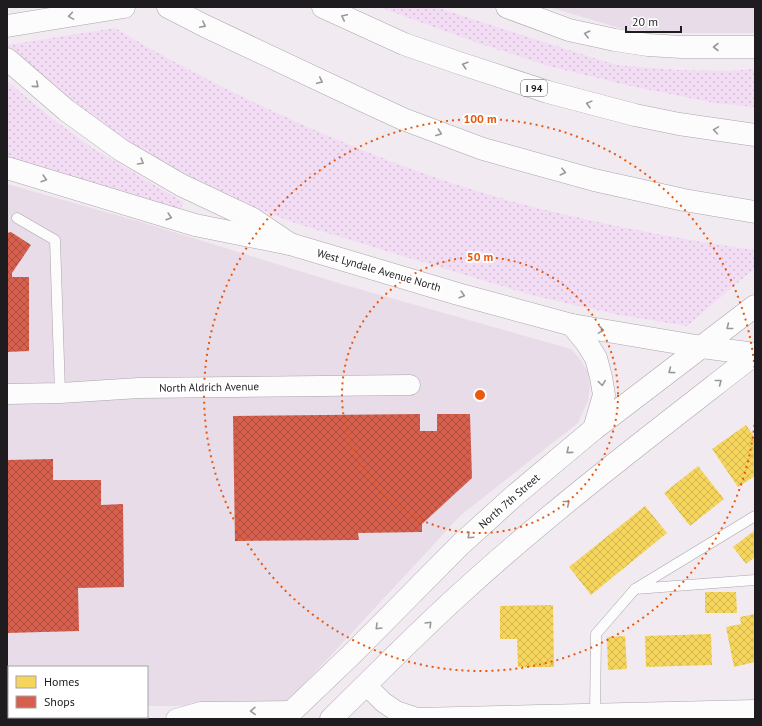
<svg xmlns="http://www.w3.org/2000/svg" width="762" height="726" viewBox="0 0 762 726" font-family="'PT Sans',sans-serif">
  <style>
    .built { fill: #e7dce8 }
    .green { fill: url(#green-dots) }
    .homes { fill: url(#homes-cross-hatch) }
    .shops { fill: url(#shops-cross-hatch) }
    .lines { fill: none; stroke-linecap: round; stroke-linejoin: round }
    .service-casing { stroke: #aaa5aa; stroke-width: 11 }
    .minor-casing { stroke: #aaa5aa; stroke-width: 21 }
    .secondary-casing { stroke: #aaa5aa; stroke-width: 23 }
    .motorway-casing { stroke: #aaa5aa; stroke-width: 23 }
    .service { stroke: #fdfcfd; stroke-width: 10 }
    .minor { stroke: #fdfcfd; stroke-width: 20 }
    .secondary { stroke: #fdfcfd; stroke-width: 22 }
    .motorway { stroke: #fdfcfd; stroke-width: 22 }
    .oneway { stroke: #99979a }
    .ring { fill: none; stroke: #e8590c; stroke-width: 2; stroke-dasharray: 2 4 }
    .labels { text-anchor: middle; stroke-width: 4; stroke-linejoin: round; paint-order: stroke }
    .shield { fill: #fff; stroke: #626063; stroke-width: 1 }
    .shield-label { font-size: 10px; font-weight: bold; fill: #1f1c20 }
    .street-label { font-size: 11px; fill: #1f1c20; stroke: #fff }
    .centre { fill: #e8590c; stroke: #fff; stroke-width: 2 }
    .ring-label { font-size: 12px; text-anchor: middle; font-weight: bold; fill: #e8590c; stroke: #fff; stroke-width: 4; stroke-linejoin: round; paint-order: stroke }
  </style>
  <defs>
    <pattern id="green-dots" width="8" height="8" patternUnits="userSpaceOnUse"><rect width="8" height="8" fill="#f2ddf4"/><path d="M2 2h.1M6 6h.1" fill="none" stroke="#cfbdd1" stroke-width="1.8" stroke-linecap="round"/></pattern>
    <pattern id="homes-cross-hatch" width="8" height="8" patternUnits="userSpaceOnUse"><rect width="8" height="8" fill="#f6d55c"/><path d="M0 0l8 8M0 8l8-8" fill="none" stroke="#d2b650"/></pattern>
    <pattern id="shops-cross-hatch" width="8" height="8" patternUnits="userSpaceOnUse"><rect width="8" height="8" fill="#d6604d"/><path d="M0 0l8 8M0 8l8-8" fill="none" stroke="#ad4e40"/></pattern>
  </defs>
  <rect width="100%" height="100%" fill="#f1ebf1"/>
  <g class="built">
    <polygon points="549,7 755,7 755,33 687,33 626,30"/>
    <polygon points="7,184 141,222 345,285 571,349 580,359 588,372 590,387 588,401 578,423 461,515 296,693 288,700 274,706 147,706 147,667 9,667 9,708 7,708"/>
  </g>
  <g class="green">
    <polygon points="379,7 435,7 616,65 678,70 729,71 755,69 755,107 714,103 626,85 548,66 478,43"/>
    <path d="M115,28C168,60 223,88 279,114C370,156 465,192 563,214C626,229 691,241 755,250V268L687,326L619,315L531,295L301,225L245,205L170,168L98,124L26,66L7,47V45Z"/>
    <polygon points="7,81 54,120 94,149 183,202 181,209 74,179 7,158"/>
  </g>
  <g class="homes">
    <polygon points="746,425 755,438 755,476 738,487 712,449"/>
    <polygon points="698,466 724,499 690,526 664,493"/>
    <polygon points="645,506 667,533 591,595 569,567"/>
    <polygon points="755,530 755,557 746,564 733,547"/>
    <polygon points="705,592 736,592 737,613 705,613"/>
    <polygon points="553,605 554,667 518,667 517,639 500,639 500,606"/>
    <polygon points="755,614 755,662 734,667 726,627 741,624 740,617"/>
    <polygon points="711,634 712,665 646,667 645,636"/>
    <polygon points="625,636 627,669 608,670 607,637"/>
  </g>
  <g class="shops">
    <polygon points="11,232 31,245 12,273 12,277 29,277 29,351 7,352 7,233"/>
    <polygon points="420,414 420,431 437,431 437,414 470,414 472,478 422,524 422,532 358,533 359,540 235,541 233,416"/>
    <polygon points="53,459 53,480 101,480 101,505 123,504 124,587 78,588 79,631 7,633 7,460"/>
  </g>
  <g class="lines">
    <g class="service-casing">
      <g id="service">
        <polyline points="17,218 55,240 60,393"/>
        <polyline points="755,516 635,589 755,580"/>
        <polyline points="595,713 596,634 635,589"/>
      </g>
    </g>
    <g class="minor-casing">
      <g id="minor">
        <polyline points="7,394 60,393 139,388 410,385"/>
        <polyline points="366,685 383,702 396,711 417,718 755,710"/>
        <polyline points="176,719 201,712 292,711"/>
      </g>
    </g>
    <g class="secondary-casing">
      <g id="secondary">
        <polyline points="507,7 569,30 615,40 648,45 681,47 755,47"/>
        <polyline points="7,26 124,7"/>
        <polyline points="7,168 195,225 290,244 458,294 572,325 702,347 755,354"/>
        <polyline points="572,325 586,342 596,358 601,377 604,395 594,429"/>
        <polyline points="284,719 353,653 461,544 514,496 594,429 755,306"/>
        <path d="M331,719C373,678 415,635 459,595C553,509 655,432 755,354"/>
      </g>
    </g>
    <g class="motorway-casing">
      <g id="motorway">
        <polyline points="168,7 205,26 364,101 403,119 483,149 594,180 684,200 755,212"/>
        <polyline points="323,7 404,44 456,62 548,92 635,115 679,124 755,135"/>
        <polyline points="7,59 66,110 121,150 181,185 253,219 290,244"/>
      </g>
    </g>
    <use href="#service" class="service"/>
    <use href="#minor" class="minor"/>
    <use href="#secondary" class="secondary"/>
    <use href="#motorway" class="motorway"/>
  </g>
  <defs><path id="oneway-chevron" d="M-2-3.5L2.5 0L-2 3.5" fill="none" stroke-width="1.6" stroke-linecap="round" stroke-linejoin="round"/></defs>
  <g class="oneway">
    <use href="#oneway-chevron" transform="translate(71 16) rotate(171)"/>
    <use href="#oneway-chevron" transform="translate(344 17) rotate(-155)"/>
    <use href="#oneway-chevron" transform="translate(203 25) rotate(27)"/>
    <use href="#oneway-chevron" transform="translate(587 34) rotate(-167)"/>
    <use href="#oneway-chevron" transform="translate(716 47) rotate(180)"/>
    <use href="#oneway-chevron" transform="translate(465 65) rotate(-163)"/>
    <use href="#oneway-chevron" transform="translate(320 81) rotate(25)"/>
    <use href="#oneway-chevron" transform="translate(36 85) rotate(40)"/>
    <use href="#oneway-chevron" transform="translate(589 104) rotate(-165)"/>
    <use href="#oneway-chevron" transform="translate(716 130) rotate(-171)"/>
    <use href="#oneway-chevron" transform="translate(439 133) rotate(21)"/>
    <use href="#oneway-chevron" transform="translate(141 162) rotate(31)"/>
    <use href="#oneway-chevron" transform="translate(563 172) rotate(14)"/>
    <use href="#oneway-chevron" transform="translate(44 179) rotate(17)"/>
    <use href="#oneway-chevron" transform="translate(169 217) rotate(17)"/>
    <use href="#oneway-chevron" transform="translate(462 295) rotate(16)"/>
    <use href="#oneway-chevron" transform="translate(729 327) rotate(142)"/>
    <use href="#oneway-chevron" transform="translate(601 330) rotate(9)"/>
    <use href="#oneway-chevron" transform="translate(671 371) rotate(143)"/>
    <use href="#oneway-chevron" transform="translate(719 382) rotate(-38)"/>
    <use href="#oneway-chevron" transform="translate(602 383) rotate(82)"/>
    <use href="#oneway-chevron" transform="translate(569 451) rotate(140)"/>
    <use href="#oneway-chevron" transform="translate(567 503) rotate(-39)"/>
    <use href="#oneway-chevron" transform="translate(470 536) rotate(137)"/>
    <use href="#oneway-chevron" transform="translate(429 624) rotate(-45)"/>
    <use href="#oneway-chevron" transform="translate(378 627) rotate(135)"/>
    <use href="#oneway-chevron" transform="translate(253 711) rotate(179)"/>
  </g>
  <g class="ring">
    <circle cx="480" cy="395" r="138"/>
    <path d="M755 419A276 276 0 1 1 755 371"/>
  </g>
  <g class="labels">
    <rect class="shield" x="521" y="80" width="26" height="16" rx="3"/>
    <g class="shield-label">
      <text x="534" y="92">I 94</text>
    </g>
    <g class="street-label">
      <text transform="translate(379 270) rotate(16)" y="4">West Lyndale Avenue North</text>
      <text transform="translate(209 387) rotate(-1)" y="4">North Aldrich Avenue</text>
      <text transform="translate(509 501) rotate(-41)" y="4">North 7th Street</text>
    </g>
  </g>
  <circle cx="480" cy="395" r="6" class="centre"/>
  <g class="ring-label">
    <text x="480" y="123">100 m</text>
    <text x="480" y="261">50 m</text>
  </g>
  <rect width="762" height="726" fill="none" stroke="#1f1c20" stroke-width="16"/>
  <rect x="8" y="666" width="140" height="52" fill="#ffffff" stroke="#a5a4a6"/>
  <rect x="16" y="676" width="20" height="12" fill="#f6d55c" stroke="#a5a4a6"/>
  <text x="44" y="686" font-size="12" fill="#1f1c20">Homes</text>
  <rect x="16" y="696" width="20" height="12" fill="#d6604d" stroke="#a5a4a6"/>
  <text x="44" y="706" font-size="12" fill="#1f1c20">Shops</text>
  <path d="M626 26v6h55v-6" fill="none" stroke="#1f1c20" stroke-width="2"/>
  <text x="632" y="26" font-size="12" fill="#1f1c20" stroke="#ffffff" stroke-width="3" paint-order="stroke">20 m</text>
</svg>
